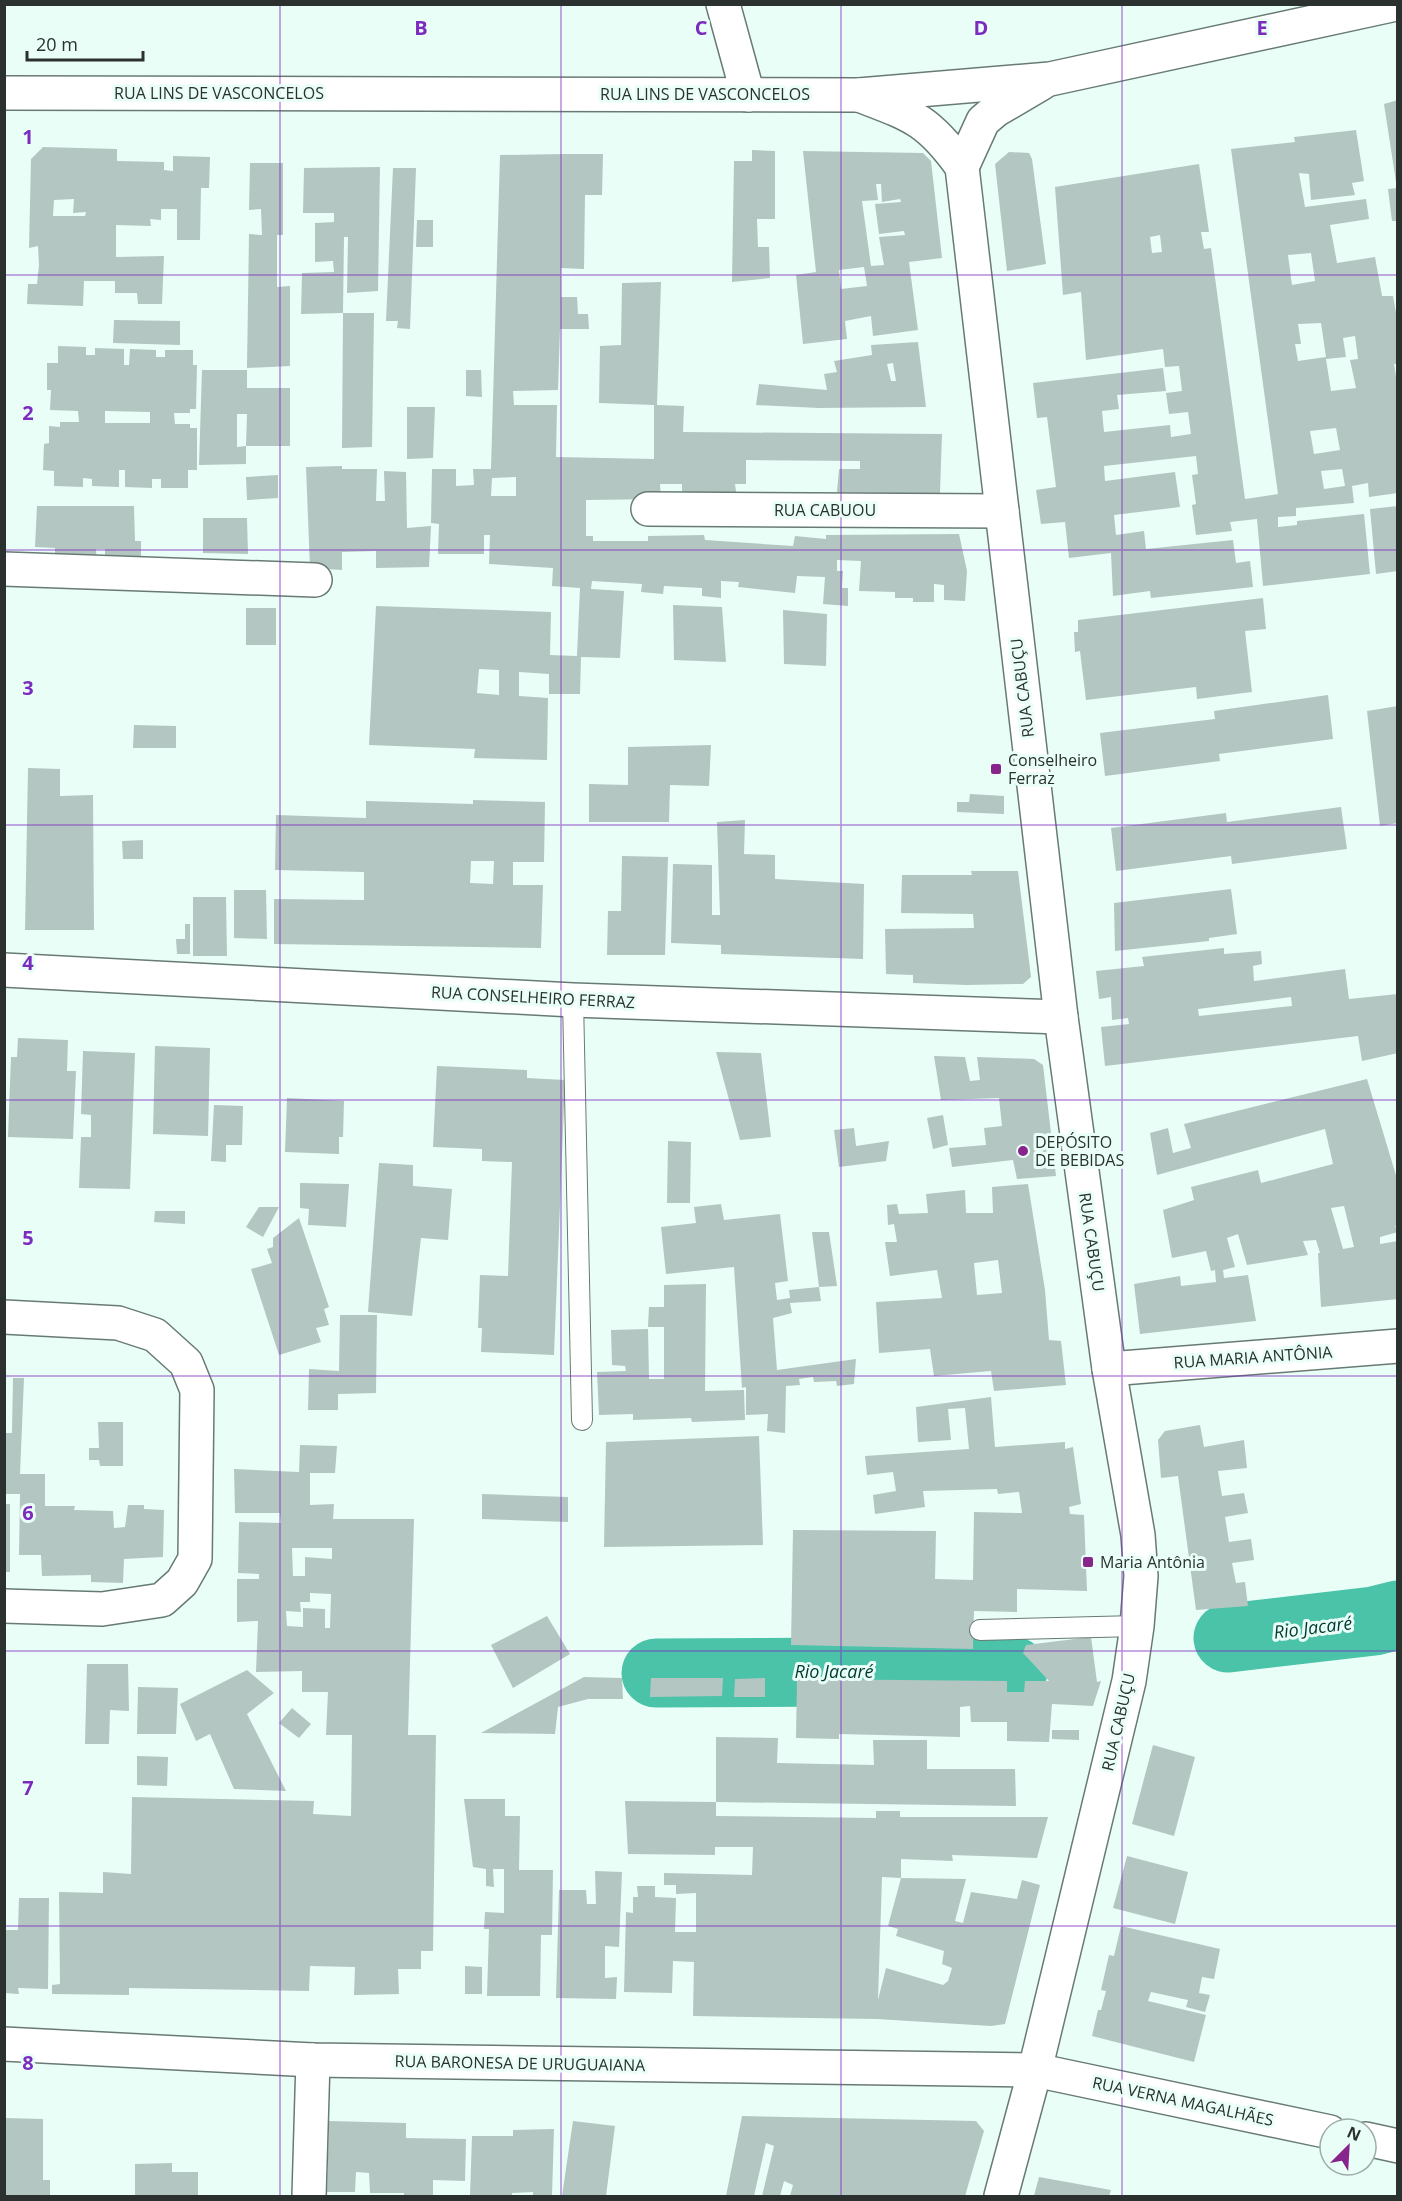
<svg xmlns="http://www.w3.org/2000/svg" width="1402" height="2201" viewBox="0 0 1402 2201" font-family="'Open Sans',sans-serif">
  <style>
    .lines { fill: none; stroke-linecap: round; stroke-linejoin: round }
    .river { stroke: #4ac3a9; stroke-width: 69 }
    .building { fill: #b3c6c1; fill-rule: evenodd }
    .service-casing { stroke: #687a74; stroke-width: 22 }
    .minor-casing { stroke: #687a74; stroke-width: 36 }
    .tertiary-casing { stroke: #687a74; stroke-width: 36 }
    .service { stroke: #fff; stroke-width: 20 }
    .minor { stroke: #fff; stroke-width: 33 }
    .tertiary { stroke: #fff; stroke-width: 33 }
    .grid { fill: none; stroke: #7b2cbf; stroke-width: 1.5; stroke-opacity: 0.55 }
    .poi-dot { fill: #88258d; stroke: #eafef8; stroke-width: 2 }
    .labels { text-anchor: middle; stroke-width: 6; stroke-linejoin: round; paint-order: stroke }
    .street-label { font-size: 16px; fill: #2a312f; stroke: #eafef8 }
    .poi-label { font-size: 16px; fill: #2a312f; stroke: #eafef8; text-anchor: start }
    .water-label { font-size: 18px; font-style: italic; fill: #00392f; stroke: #eafef8 }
    .grid-label { font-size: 20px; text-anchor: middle; font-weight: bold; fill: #7b2cbf; stroke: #eafef8; stroke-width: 6; stroke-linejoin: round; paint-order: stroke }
  </style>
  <rect width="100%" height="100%" fill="#eafef8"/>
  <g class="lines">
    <g class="river">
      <polyline points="1228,1638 1374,1621 1398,1615"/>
      <polyline points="656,1673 1013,1671"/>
    </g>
  </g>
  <g class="building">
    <polygon points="1398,100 1398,182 1396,182 1384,104"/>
    <path d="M1356,130L1364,181L1352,183L1355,195L1311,200L1309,174L1299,173L1305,207L1366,199L1369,219L1330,225L1337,263L1375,257L1382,296H1393L1398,324V364H1394L1398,389V493L1369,497L1368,483L1352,486L1354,503L1296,508V516L1278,517V527L1297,525V521L1364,514L1370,574L1263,586L1257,519L1230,522L1232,531L1196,535L1192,505L1196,504L1192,475L1198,474L1196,456L1104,466L1105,481L1175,472L1180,507L1114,515L1116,535L1144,531L1146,549L1233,540L1236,563L1250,561L1253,587L1151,598L1150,591L1113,596L1111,553L1069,558L1065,522L1041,524L1036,490L1056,487L1047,417L1037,418L1033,383L1163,368L1166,391L1117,395L1119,409L1102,411L1104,432L1170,425L1171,437L1191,434L1188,412L1169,414L1166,393L1182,391L1179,366L1165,367L1163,349L1086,360L1081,292L1063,295L1055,187L1199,164L1209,232H1201L1204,249L1211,248L1245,499L1278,494L1231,149L1295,142L1294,137ZM1160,235L1162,252L1152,253L1150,237ZM1311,253L1315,281L1292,285L1288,255ZM1321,323L1326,357L1298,361L1295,344H1301L1298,324ZM1355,336L1358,359L1350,360L1356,388L1331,391L1326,359L1346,357L1343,338ZM1336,428L1340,450L1314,454L1310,431ZM1342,469L1345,486L1324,489L1321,471Z"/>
    <path d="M43,147L117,149V161L164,162V170L173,171V156L210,157L209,188H201L200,240H177V209H161V220L150,219L151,226L116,225V257L164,256L162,304H138L137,293H115V281H84L83,306L27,304L28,284H37L39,265L38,246L29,248L31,159ZM74,199L73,213L86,212L85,216H53L54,200Z"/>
    <polygon points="752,150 775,151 775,219 757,219 758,247 769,247 770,278 732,282 734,161 752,161"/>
    <path d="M803,151L923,153L931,161L942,258L909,262L918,330L873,336L871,316L845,321L847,339L803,344L796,275L816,272ZM876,184H881L882,202L900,199L901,202L875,204L879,234L904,231L905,235L879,237L884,265L871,266L862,201L878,200ZM864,267L867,286L841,289L839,270Z"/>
    <polygon points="1009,152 1029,153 1032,159 1046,264 1007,271 995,164"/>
    <path d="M565,154H603L602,195H585L584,269L561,268V297H577L578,314H588L589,329H560L558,390L513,391L514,405H557L556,457L654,459V405L599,403L600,346L621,345L622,283L661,282L657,405L684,406L683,432L942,434L940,493L924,494V501H894L893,493L837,492L839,469H860V461L746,460V484H735L737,499H682V484H660L661,499L586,500V536H593V541H648V536L704,535L705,540L793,546L795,536L826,539V535L959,534L967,571L965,601L944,600V585L934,584V602H913V598H895V592L859,591L861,561L837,560V571H843L842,588H848V606L823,604L825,577L797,576L795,593L738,587L739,582L721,581V598L702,596V588L664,586L663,594L641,592L642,584L592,581L591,589L624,591L620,658L581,657L580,694H549V674L519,672V696L548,698L547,760L474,758L475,749L369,745L376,606L551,612L550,655L577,656L580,588L552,586L553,568L489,564L490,535H484V554H438L439,524L431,523L432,469H456V486L474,485L473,469H491L500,155ZM516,477V496H491L492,478ZM479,669L499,670V695L477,693Z"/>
    <polygon points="250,163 283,163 283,235 277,235 277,287 290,286 290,366 247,368 249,234 262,235 261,209 249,210"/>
    <polygon points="380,167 378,291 347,293 348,237 344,237 343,313 301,314 302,273 334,272 333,261 315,262 315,223 334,222 334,213 303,213 304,168"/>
    <polygon points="393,168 416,168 410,329 397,328 398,321 386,321"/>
    <polygon points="1398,188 1398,221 1392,221 1388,189"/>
    <polygon points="417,220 433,220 433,247 416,247"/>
    <polygon points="343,313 374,313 372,447 342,448"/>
    <polygon points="114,320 180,321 180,345 113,343"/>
    <path d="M918,342L926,407L819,408L756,405L759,384L827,390L824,374L837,372L834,361L872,355L871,345ZM893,363L896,381H891L887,364Z"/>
    <path d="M58,346L86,347V355H95V348L124,349V365H129L130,349L156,350V357H165V350H193V365H197L196,409H190V413H174L175,424H190V428H197V470H188V488H161V479H152V488L125,487V470H119V487L92,486V479L83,478V487L54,486V471L43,470L44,444L49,443V426L60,427V422H79L78,411L50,410L51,390H47V363H58ZM105,411L150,412V423H105Z"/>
    <polygon points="202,370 247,370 247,388 290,388 290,446 246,446 247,414 237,414 237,447 246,446 246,464 199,465"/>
    <polygon points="466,370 481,370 482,397 466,396"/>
    <polygon points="407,407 435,407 433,458 407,459"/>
    <polygon points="342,466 342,469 377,469 376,501 385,501 384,471 406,472 407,528 431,526 429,567 376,568 376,551 342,552 342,570 310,568 306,467"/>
    <polygon points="278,475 278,498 247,500 246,477"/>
    <polygon points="37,506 134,506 135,541 141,541 141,564 105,563 105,549 96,549 97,564 55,562 55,548 35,547"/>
    <polygon points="1398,506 1398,571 1376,574 1370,509"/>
    <polygon points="203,518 247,518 248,554 203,553"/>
    <polygon points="1263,598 1266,629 1245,631 1252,692 1197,699 1196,687 1086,700 1080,651 1075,652 1074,632 1078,632 1078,620"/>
    <polygon points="673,605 722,607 726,662 674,660"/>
    <rect x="246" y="608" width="30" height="37"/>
    <polygon points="783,610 827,614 826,666 784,664"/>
    <polygon points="1328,695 1333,739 1219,754 1220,761 1105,776 1100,733 1215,719 1214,711"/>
    <polygon points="1398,706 1398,823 1380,826 1367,711"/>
    <polygon points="134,725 176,726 176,748 133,748"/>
    <polygon points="711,745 709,786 670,785 669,822 589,822 589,784 628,785 628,747"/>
    <polygon points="28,768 60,769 60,796 93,795 94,930 25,930"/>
    <polygon points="970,794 1004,796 1004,814 957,812 957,802 969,802"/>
    <path d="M473,800L545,802L544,862H513V885H543L541,948L274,944V899L364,900V872L275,870L276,815L366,818V801L473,804ZM471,861H494L493,884L470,883Z"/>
    <polygon points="1341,807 1347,849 1232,864 1231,856 1116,871 1111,828 1226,813 1227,822"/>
    <polygon points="745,820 744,854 775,855 775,879 864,884 863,959 721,954 721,945 671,943 673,864 712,865 712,915 720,915 717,822"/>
    <polygon points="143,840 143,859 123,859 122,841"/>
    <polygon points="622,856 668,857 665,955 607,955 608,911 621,911"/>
    <polygon points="971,871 1018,871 1031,977 1023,984 966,985 913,983 913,975 886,974 885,929 974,928 973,914 901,913 902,875 972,875"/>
    <polygon points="1231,889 1237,934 1209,938 1209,941 1115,951 1114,903"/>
    <polygon points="234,890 266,890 267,939 234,938"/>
    <polygon points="193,897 226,897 227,956 193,956"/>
    <polygon points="185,924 190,924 190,954 177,954 176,939 185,939"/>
    <path d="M1224,948V954L1261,951L1262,964L1253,966L1254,981L1345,969L1349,999L1398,994V1053L1362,1061L1358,1036L1105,1066L1101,1027L1129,1024L1128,1018L1112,1020L1111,997L1099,999L1096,971L1144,966L1142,957ZM1291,997L1292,1006L1199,1016L1198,1009Z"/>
    <polygon points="18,1038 68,1040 67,1071 76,1071 73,1139 8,1137 11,1057 17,1057"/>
    <polygon points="155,1046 210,1048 208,1136 153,1134"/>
    <polygon points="83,1051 135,1053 130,1189 79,1188 81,1137 91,1137 91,1115 81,1114"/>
    <polygon points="716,1052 761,1053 771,1137 740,1140"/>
    <polygon points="934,1056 965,1057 970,1081 980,1080 977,1057 1034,1059 1043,1065 1056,1176 1017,1179 1013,1160 952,1167 949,1148 986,1145 984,1128 1002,1126 999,1098 941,1100"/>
    <polygon points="437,1066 527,1070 527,1078 565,1080 554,1355 481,1352 482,1328 478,1328 480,1275 508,1276 512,1162 482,1161 482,1149 433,1147"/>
    <path d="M1367,1079L1398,1182V1225L1395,1226L1398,1232L1380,1237V1244L1398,1241V1299L1321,1307L1318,1253H1320L1316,1240L1303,1241L1308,1255L1247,1265L1238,1234L1227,1238L1235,1267L1223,1270L1224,1278L1248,1275L1256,1321L1140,1334L1134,1284L1180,1276L1181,1286L1216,1282L1215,1270L1211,1271L1206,1251L1172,1258L1163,1210L1194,1200L1191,1187L1258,1170L1261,1183L1333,1164L1325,1129L1157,1175L1150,1133L1168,1128L1173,1153L1191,1148L1184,1124ZM1344,1206L1354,1247L1343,1249L1331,1208Z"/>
    <polygon points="287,1098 344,1101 343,1137 339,1137 339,1154 285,1152"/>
    <polygon points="214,1105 243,1106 242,1145 226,1145 226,1162 211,1161"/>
    <polygon points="943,1115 948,1145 933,1149 927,1118"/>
    <polygon points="854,1128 856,1146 889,1141 886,1161 839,1167 834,1130"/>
    <polygon points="668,1141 691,1142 690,1203 667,1203"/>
    <polygon points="379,1163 413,1165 413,1186 452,1189 448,1240 421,1238 412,1316 368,1312"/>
    <polygon points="300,1183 349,1184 346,1227 308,1225 309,1209 300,1208"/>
    <path d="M1028,1184L1045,1290L1049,1340L1061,1341L1066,1385L994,1391L991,1371L934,1376L930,1349L879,1353L876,1302L942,1298L937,1270L890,1276L885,1242H897L894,1224L888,1225L887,1205L897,1204L899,1214L928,1213L926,1194L965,1190L966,1213H993L992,1187ZM998,1260L1002,1293L977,1295L974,1263Z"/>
    <polygon points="721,1204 724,1220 780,1214 788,1281 775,1283 777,1300 790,1298 789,1290 819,1287 821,1301 790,1303 792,1313 773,1318 777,1370 856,1359 854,1384 837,1386 836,1381 814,1382 813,1377 799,1379 800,1385 786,1386 785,1433 767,1431 768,1414 746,1415 746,1387 742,1388 734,1267 666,1274 661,1227 696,1223 694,1207"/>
    <polygon points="259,1207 279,1207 263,1237 246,1227"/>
    <polygon points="155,1211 185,1211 185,1224 154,1222"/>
    <polygon points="299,1218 329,1307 324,1309 329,1325 316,1328 321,1342 279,1355 251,1269 272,1263 267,1249 273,1247 273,1238"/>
    <polygon points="812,1232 829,1232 837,1286 819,1287"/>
    <polygon points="706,1284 705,1391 744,1390 745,1420 692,1422 691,1418 633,1420 633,1414 599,1415 597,1372 626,1371 625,1366 612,1365 611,1330 648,1329 649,1379 664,1379 664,1327 648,1327 649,1307 664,1307 664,1285"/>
    <polygon points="340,1315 377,1315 376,1393 338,1394 338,1410 308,1410 309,1369 339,1371"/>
    <polygon points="13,1378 24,1378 20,1474 45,1474 45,1506 75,1506 74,1510 113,1511 114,1528 125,1527 128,1505 144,1505 144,1509 164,1510 163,1557 124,1559 123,1583 91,1582 91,1575 42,1576 41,1555 19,1555 20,1494 4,1494 4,1433 12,1433"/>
    <polygon points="991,1397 995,1447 1065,1442 1065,1449 1073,1447 1081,1504 1069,1507 1070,1514 1084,1515 1087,1591 1017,1589 1017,1612 974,1611 973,1649 791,1645 793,1530 936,1531 935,1579 973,1580 974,1512 1022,1513 1019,1492 998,1494 997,1489 923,1491 925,1507 875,1514 873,1495 896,1491 893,1472 867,1475 865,1456 969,1449 965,1408 948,1409 951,1440 918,1442 916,1407"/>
    <polygon points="98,1422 123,1422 123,1466 100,1466 99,1460 89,1460 89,1448 99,1448"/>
    <polygon points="1200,1425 1204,1447 1244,1440 1247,1468 1218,1471 1222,1496 1244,1493 1248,1513 1225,1517 1229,1542 1251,1539 1254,1560 1232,1563 1236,1583 1245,1582 1248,1606 1196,1610 1178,1476 1161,1478 1158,1440 1165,1431"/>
    <polygon points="759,1436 763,1545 604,1547 606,1442"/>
    <path d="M300,1445L337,1446L335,1473H310V1505L334,1504L333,1519H414L408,1735H436L433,1951H421V1969H398L399,1994L354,1995L355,1967L310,1966L309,1991L129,1988V1995L52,1994V1985L60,1984L59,1892L103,1893V1872L131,1874L132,1797L314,1801L313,1814L351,1816L352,1735H326L328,1692H302V1671L256,1672L258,1621L237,1622V1579H259V1574L238,1573L239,1522L281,1523L280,1513H235L234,1469L299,1472ZM292,1548H332V1559L305,1557V1576H293ZM310,1593L331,1594L330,1628H325V1609L303,1608V1627L287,1626L286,1611L301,1612L300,1602H310Z"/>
    <polygon points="482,1494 568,1497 568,1522 482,1519"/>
    <rect x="4" y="1504" width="6" height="68"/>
    <polygon points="547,1616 570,1654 513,1688 491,1645"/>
    <polygon points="1091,1637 1097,1682 1101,1681 1093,1706 1052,1704 1049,1742 1007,1741 1007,1722 971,1722 970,1706 960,1707 960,1737 839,1734 839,1739 796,1738 797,1679 1007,1681 1007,1692 1024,1692 1025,1681 1049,1681 1023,1653 1026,1645"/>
    <polygon points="87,1664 128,1664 129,1711 110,1710 109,1744 85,1744"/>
    <polygon points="247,1670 274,1693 247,1714 286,1791 234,1789 210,1734 196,1741 180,1704"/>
    <polygon points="584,1677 622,1678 623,1699 588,1699 558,1707 555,1734 481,1733"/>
    <polygon points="651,1678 723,1678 722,1696 650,1697"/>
    <polygon points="765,1678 765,1697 734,1697 735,1679"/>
    <polygon points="138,1687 178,1688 176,1734 137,1734"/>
    <polygon points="292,1708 311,1724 299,1738 279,1723"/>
    <polygon points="1052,1730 1079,1730 1079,1740 1052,1739"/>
    <polygon points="716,1737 778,1738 777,1763 874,1765 873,1740 927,1740 927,1769 1015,1769 1016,1806 716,1802"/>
    <polygon points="1153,1745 1195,1757 1174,1836 1132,1824"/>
    <polygon points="137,1756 168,1757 167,1786 137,1785"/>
    <polygon points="464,1799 505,1799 505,1816 520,1816 519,1870 553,1870 552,1935 541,1935 540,1996 487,1996 489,1929 484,1929 485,1912 504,1913 504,1869 493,1869 494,1887 486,1886 486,1869 473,1867"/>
    <path d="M625,1801L716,1802V1816L876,1818V1811H900V1817H1048L1037,1858L952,1855L953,1861L901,1859V1878L966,1879L955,1921L963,1923L971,1892L1017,1899L1022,1880L1040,1885L1005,2024L991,2026L877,2019L693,2016L694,1962L673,1961L672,1993L624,1992L626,1912L633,1913V1897H638L637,1886H655V1897L676,1898L675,1932H696V1893L676,1894V1885H664V1873L752,1875L753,1847H715V1855L628,1854ZM882,1877L901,1878L888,1926L898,1929L896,1936L944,1951L942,1964L952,1968L948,1981L943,1985L886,1968L878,2000Z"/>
    <polygon points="1127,1856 1188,1872 1175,1924 1113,1908"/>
    <polygon points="595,1871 622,1872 619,1947 605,1946 605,1978 617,1977 616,1999 556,1998 559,1890 586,1890 587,1904 596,1904"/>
    <polygon points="19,1898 49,1898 48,1989 18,1988 19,1994 4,1993 4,1930 18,1930"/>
    <polygon points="1121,1926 1220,1949 1214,1979 1202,1977 1199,1993 1210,1995 1205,2012 1186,2007 1188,2000 1151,1992 1148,2001 1206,2015 1194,2062 1092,2036 1098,2010 1101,2010 1106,1991 1101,1990 1109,1955 1114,1956"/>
    <polygon points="465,1966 482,1967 482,1994 465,1994"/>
    <polygon points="742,2116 976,2121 984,2131 965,2196 790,2196 793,2185 784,2181 780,2196 762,2196 774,2146 766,2143 754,2196 726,2196"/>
    <polygon points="4,2118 43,2119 43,2180 50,2180 50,2196 4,2196"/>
    <polygon points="329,2121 406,2123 406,2138 466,2139 465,2181 433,2180 433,2196 404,2196 404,2193 370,2193 369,2173 356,2172 355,2192 327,2192"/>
    <polygon points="573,2121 615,2126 606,2196 562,2196"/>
    <polygon points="554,2129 552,2196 533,2196 533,2192 512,2193 512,2196 470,2196 472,2136 513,2136 513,2130"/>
    <polygon points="172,2163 172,2172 198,2172 198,2196 135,2196 135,2164"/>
    <polygon points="1039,2177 1111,2190 1109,2196 1034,2196"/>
  </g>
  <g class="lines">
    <g class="service-casing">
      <g id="service">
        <polyline points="573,1000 582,1420"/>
        <polyline points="980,1630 1137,1626"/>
      </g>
    </g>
    <g class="minor-casing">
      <g id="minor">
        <polyline points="723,4 748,95"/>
        <polyline points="648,509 1002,511"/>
        <polyline points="4,569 315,580"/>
        <polyline points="4,970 573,1000 1061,1017"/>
        <polyline points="4,1317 118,1323 155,1335 186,1363 197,1390 195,1559 182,1582 162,1600 102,1609 4,1606"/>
        <polyline points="1109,1369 1398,1346"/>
        <polyline points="4,2044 313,2060 1035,2070 1330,2132"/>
        <polyline points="1366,2139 1398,2146"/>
        <polyline points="309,2196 313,2060"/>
      </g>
    </g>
    <g class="tertiary-casing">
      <g id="tertiary">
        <polyline points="4,93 859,95 1050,79 1396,4"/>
        <path d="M859,95C911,115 928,119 962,167L1061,1017L1109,1369L1138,1535L1141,1576L1137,1626L1129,1681L1035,2070L1001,2196"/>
        <polyline points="962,167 983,121 996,110 1042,83"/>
      </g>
    </g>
    <use href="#service" class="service"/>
    <use href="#minor" class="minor"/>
    <use href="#tertiary" class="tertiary"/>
  </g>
  <path class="grid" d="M280,4V2196M561,4V2196M841,4V2196M1122,4V2196M4,275H1398M4,550H1398M4,825H1398M4,1100H1398M4,1376H1398M4,1651H1398M4,1926H1398"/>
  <g class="poi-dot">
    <rect x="990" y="763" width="12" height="12" rx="3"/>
    <circle cx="1023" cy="1151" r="6"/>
    <rect x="1082" y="1556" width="12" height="12" rx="3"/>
  </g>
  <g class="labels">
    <g class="street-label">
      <text x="219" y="99">RUA LINS DE VASCONCELOS</text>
      <text x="705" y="100">RUA LINS DE VASCONCELOS</text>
      <text x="825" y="516">RUA CABUOU</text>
      <text transform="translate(1022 688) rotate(-97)" y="6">RUA CABUÇU</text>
      <text transform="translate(533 997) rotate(3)" y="6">RUA CONSELHEIRO FERRAZ</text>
      <text transform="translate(1092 1242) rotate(82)" y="6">RUA CABUÇU</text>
      <text transform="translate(1253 1357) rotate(-4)" y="6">RUA MARIA ANTÔNIA</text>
      <text transform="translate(1118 1722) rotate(-77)" y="6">RUA CABUÇU</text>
      <text transform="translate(520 2063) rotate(1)" y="6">RUA BARONESA DE URUGUAIANA</text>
      <text transform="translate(1183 2101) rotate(12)" y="6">RUA VERNA MAGALHÃES</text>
    </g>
    <g class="poi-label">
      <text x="1008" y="766">Conselheiro<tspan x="1008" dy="18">Ferraz</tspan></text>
      <text x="1035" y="1148">DEPÓSITO<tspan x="1035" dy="18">DE BEBIDAS</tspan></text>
      <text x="1100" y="1568">Maria Antônia</text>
    </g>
    <g class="water-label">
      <text transform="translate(1313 1628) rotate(-7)" y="6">Rio Jacaré</text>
      <text x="834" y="1678">Rio Jacaré</text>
    </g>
  </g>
  <g class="grid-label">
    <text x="421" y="35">B</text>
    <text x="701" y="35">C</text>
    <text x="981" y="35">D</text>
    <text x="1262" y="35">E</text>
    <text x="28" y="144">1</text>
    <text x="28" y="420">2</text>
    <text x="28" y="695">3</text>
    <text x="28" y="970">4</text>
    <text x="28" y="1245">5</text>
    <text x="28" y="1520">6</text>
    <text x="28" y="1795">7</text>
    <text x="28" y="2070">8</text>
  </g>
  <rect width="1402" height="2201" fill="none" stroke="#2a312f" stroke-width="12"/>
  <g transform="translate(1348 2147) rotate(24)"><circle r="28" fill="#eafef8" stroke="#9daca8" stroke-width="1.5"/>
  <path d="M0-4.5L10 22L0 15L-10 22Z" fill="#88258d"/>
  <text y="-9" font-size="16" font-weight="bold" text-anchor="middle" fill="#2a312f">N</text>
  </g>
  <path d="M27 51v9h116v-9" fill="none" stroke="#2a312f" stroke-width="3"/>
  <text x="36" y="51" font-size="18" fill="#2a312f" stroke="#eafef8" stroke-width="4.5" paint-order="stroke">20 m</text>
</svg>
